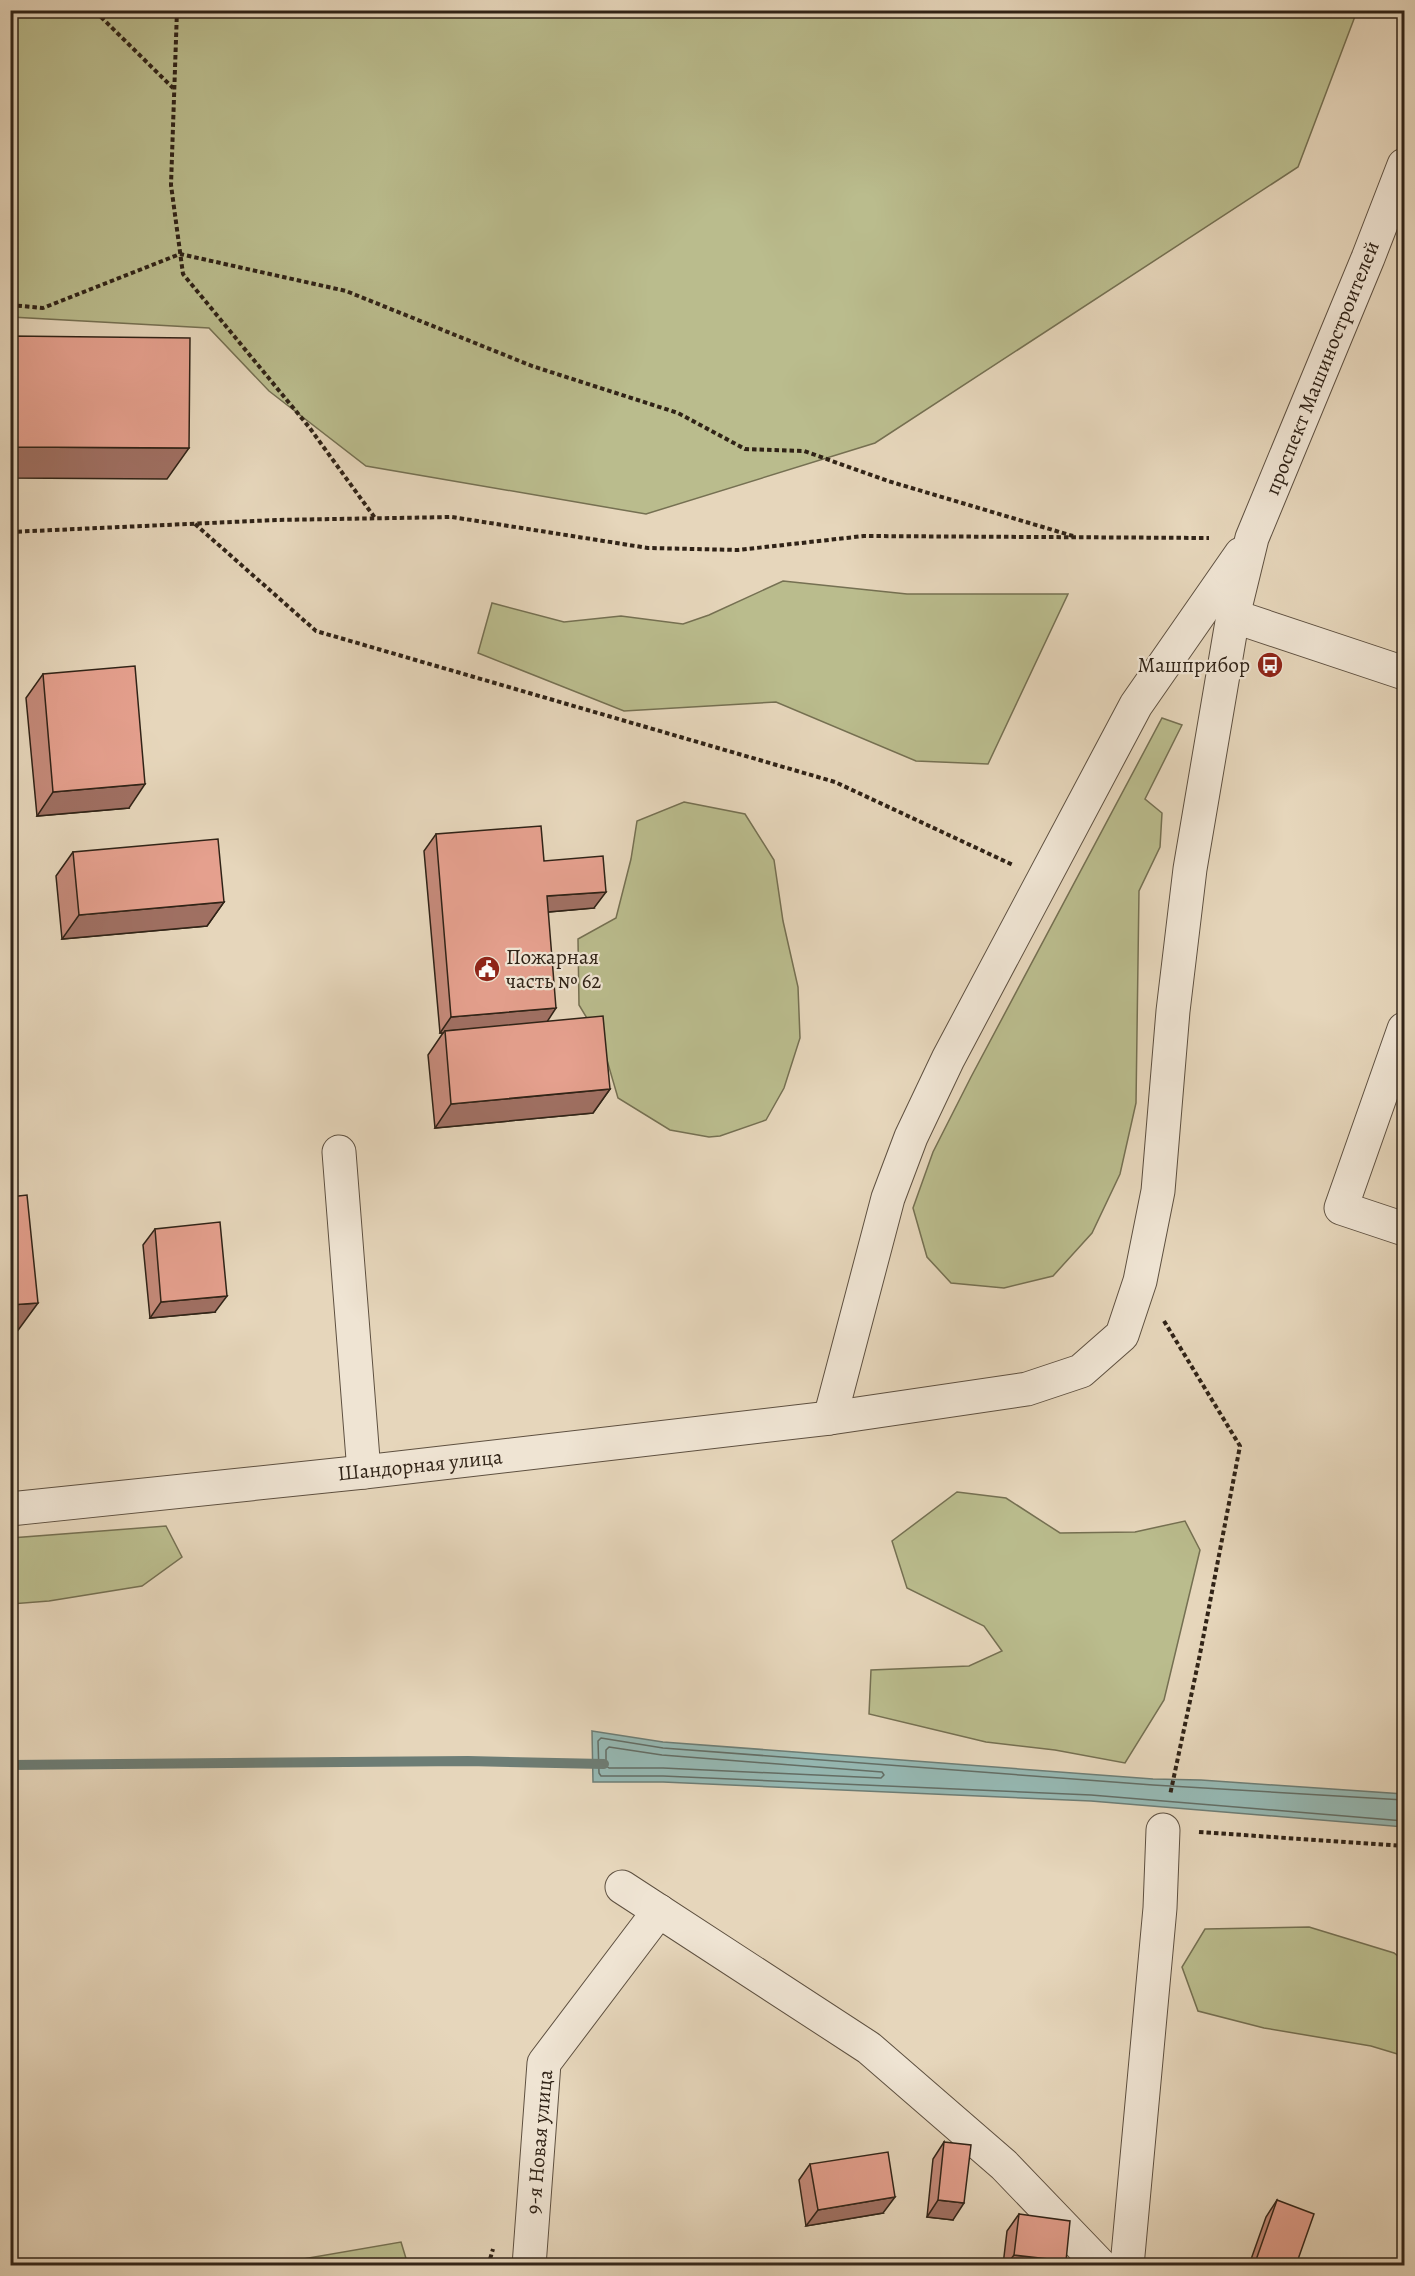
<svg xmlns="http://www.w3.org/2000/svg" width="1415" height="2276" viewBox="0 0 1415 2276" font-family="Alegreya,serif">
  <style>
    .green { fill: #babc8d; stroke: #757052; stroke-width: 1.5 }
    .water { fill: #96b9b4; stroke: #6d7d75; stroke-width: 1.5 }
    .lines { fill: none; stroke-linecap: round; stroke-linejoin: round }
    .shore { stroke: #636e66; stroke-width: 1.5 }
    .stream { stroke: #6d7d75; stroke-width: 10 }
    .minor-casing { stroke: #5e5040; stroke-width: 35 }
    .path { stroke: #302317; stroke-width: 4; stroke-dasharray: 4.5 3; stroke-linecap: butt }
    .minor { stroke: #efe4d3; stroke-width: 33 }
    .wall { fill: #c58a7a; stroke: #302317; stroke-width: 1.5 }
    .shaded-wall { fill: #a07063; stroke: #302317; stroke-width: 1.5 }
    .building { fill: #e5a08e; stroke: #302317; stroke-width: 1.5 }
    .labels { text-anchor: middle; stroke-width: 4.5; stroke-linejoin: round; paint-order: stroke }
    .street-label { font-size: 21px; fill: #302317; stroke: #efe4d3 }
    .poi-label { font-size: 21px; fill: #302317; stroke: #efe4d3; text-anchor: end }
  </style>
  <rect width="100%" height="100%" fill="#e6d6bb"/>
  <filter id="stains"><feTurbulence type="fractalNoise" baseFrequency=".00333" numOctaves="4"/><feColorMatrix values="0 0 0 0 .2 0 0 0 0 .09 0 0 0 0 .02 0 0 0 .5 -.17"/></filter>
  <radialGradient id="worn" r=".72"><stop offset=".6" stop-color="#630" stop-opacity="0"/><stop offset="1" stop-color="#630" stop-opacity=".3"/></radialGradient>
  <g class="green">
    <polygon points="10,11 11,10 1357,11 1298,167 875,443 646,514 366,466 269,391 209,328 11,317"/>
    <polygon points="783,581 907,594 1068,594 988,764 916,761 776,702 624,711 478,653 492,603 564,622 621,616 683,624 709,615"/>
    <polygon points="1162,718 1182,725 1145,799 1162,813 1160,847 1139,891 1136,1103 1120,1174 1092,1233 1053,1276 1004,1288 951,1283 927,1257 913,1208 933,1152 971,1077"/>
    <polygon points="684,802 745,814 774,860 783,921 798,987 800,1038 784,1088 766,1120 720,1136 709,1137 670,1130 618,1098 602,1043 579,1005 578,939 616,918 631,859 637,821"/>
    <polygon points="957,1492 1006,1498 1060,1533 1135,1532 1185,1521 1200,1550 1164,1700 1125,1763 1055,1750 986,1742 869,1714 871,1670 969,1666 1002,1651 984,1626 907,1588 892,1541"/>
    <polygon points="166,1526 182,1557 142,1586 49,1601 11,1604 11,1538"/>
    <polygon points="1309,1927 1394,1953 1404,1961 1404,2056 1371,2046 1264,2028 1198,2011 1182,1967 1205,1929"/>
    <polygon points="401,2242 408,2265 268,2265"/>
  </g>
  <polygon class="water" points="592,1731 663,1742 1153,1779 1201,1780 1404,1794 1404,1827 1091,1801 663,1782 593,1782"/>
  <g class="lines">
    <g class="shore">
      <polygon points="609,1747 662,1755 882,1772 884,1775 881,1778 663,1768 609,1768 606,1766 606,1750"/>
      <polyline points="1404,1800 1153,1785 663,1748 601,1738 598,1741 599,1773 601,1776 663,1776 1091,1795 1404,1821"/>
    </g>
    <polyline class="stream" points="10,1765 468,1761 604,1764"/>
    <g class="minor-casing">
      <g id="minor">
        <polyline points="1233,616 1404,673"/>
        <polyline points="1404,1029 1341,1208 1404,1229"/>
        <polyline points="339,1152 364,1472"/>
        <polyline points="830,1418 888,1198 911,1137 948,1059 1136,705 1241,554"/>
        <polyline points="10,1509 364,1472 830,1418 1027,1389 1081,1371 1122,1335 1140,1281 1158,1191 1173,1011 1190,869 1233,616 1252,538 1368,258 1404,165"/>
        <polyline points="622,1887 869,2048 1004,2165 1101,2266"/>
        <polyline points="529,2266 544,2063 659,1911"/>
        <polyline points="1127,2266 1160,1908 1163,1830"/>
      </g>
    </g>
    <g class="path">
      <polyline points="98,10 101,17 173,88"/>
      <polyline points="177,10 171,185 183,274 309,427 375,518"/>
      <polyline points="10,305 43,308 180,254 346,291 532,366 678,413 745,449 804,451 888,481 1073,536"/>
      <polyline points="195,524 316,631 835,782 1013,865"/>
      <polyline points="10,532 276,520 452,517 648,548 738,550 864,536 1209,538"/>
      <polyline points="1164,1321 1240,1446 1200,1654 1170,1795"/>
      <polyline points="1199,1832 1404,1846"/>
      <polyline points="488,2266 493,2249"/>
    </g>
    <use href="#minor" class="minor"/>
  </g>
  <g class="wall">
    <polygon points="43,674 129,808 37,816 26,698"/>
    <polygon points="436,834 544,861 594,908 548,912 547,1021 610,1089 593,1113 435,1128 428,1055 443,1033 440,1033 424,851"/>
    <polygon points="73,852 224,902 207,926 62,939 56,876"/>
    <polygon points="155,1229 215,1312 150,1318 143,1245"/>
    <polygon points="944,2142 953,2220 927,2217 933,2159"/>
    <polygon points="810,2164 883,2213 806,2226 799,2180"/>
    <polygon points="1277,2200 1296,2265 1249,2265 1266,2217"/>
    <polygon points="1019,2214 1062,2265 1003,2265 1007,2231"/>
  </g>
  <g class="shaded-wall">
    <polygon points="10,447 189,448 167,479 10,478"/>
    <polygon points="145,784 129,808 37,816 53,792"/>
    <polygon points="606,892 594,908 536,913 547,896"/>
    <polygon points="224,902 207,926 62,939 79,915"/>
    <polygon points="556,1008 545,1025 445,1031 443,1033 440,1033 451,1017"/>
    <polygon points="610,1089 593,1113 435,1128 451,1104"/>
    <polygon points="227,1296 215,1312 150,1318 161,1302"/>
    <polygon points="38,1303 16,1333 10,1334 10,1305"/>
    <polygon points="895,2197 883,2213 806,2226 818,2210"/>
    <polygon points="938,2200 964,2203 953,2220 927,2217"/>
    <polygon points="1014,2255 1066,2261 1062,2265 1006,2265"/>
    <polygon points="1256,2260 1271,2265 1253,2265"/>
  </g>
  <g class="building">
    <polygon points="10,336 190,338 189,448 10,447"/>
    <polygon points="135,666 145,784 53,792 43,674"/>
    <polygon points="541,826 544,861 603,856 606,892 547,896 556,1008 451,1017 436,834"/>
    <polygon points="218,839 224,902 79,915 73,852"/>
    <polygon points="603,1016 610,1089 451,1104 445,1031"/>
    <polygon points="27,1195 38,1303 10,1305 10,1197"/>
    <polygon points="220,1222 227,1296 161,1302 155,1229"/>
    <polygon points="944,2142 971,2145 964,2203 938,2200"/>
    <polygon points="888,2152 895,2197 818,2210 810,2164"/>
    <polygon points="1277,2200 1314,2214 1296,2265 1271,2265 1256,2260"/>
    <polygon points="1019,2214 1070,2221 1066,2261 1014,2255"/>
  </g>
  <defs>
    <g id="bus-disc" transform="scale(1.35)"><circle r="9.5" fill="#8f2418" stroke="#efe4d3"/><path d="M-5-6H5V4H4V6H2V4H-2V6H-4V4H-5ZM-3.5-4V0h7V-4ZM-3.5 1.2v1.5H-2V1.2ZM2 1.2v1.5H3.5V1.2Z" fill="#fff"/></g>
    <g id="civic-disc" transform="scale(1.35)"><circle r="9.5" fill="#8f2418" stroke="#efe4d3"/><path d="M-.6-6.5H3V-4.5H.6V-3L4-1V1h2V6H-6V1h2V-1L-.6-3ZM-1.2 2.5V6h2.4V2.5Z" fill="#fff"/></g>
  </defs>
  <g fill-rule="evenodd">
    <use href="#bus-disc" x="1270" y="665"/>
    <use href="#civic-disc" x="487" y="969"/>
  </g>
  <g class="labels">
    <g class="street-label">
      <text transform="translate(1322 368) rotate(-68)" y="7">проспект Машиностроителей</text>
      <text transform="translate(420 1465) rotate(-6)" y="7">Шандорная улица</text>
      <text transform="translate(539 2142) rotate(-85)" y="7">9-я Новая улица</text>
    </g>
    <g class="poi-label">
      <text x="1250" y="672">Машприбор</text>
      <text x="506" y="964" text-anchor="start">Пожарная<tspan x="506" dy="24">часть № 62</tspan></text>
    </g>
  </g>
  <rect width="1415" height="2276" fill="none" stroke="#e6d6bb" stroke-width="36"/>
  <rect x="12" y="12" width="1391" height="2252" fill="none" stroke="#302317" stroke-width="3"/>
  <rect x="18" y="18" width="1379" height="2240" fill="none" stroke="#302317" stroke-width="1.5"/>
  <rect width="100%" height="100%" filter="url(#stains)"/>
  <rect width="100%" height="100%" fill="url(#worn)"/>
</svg>
